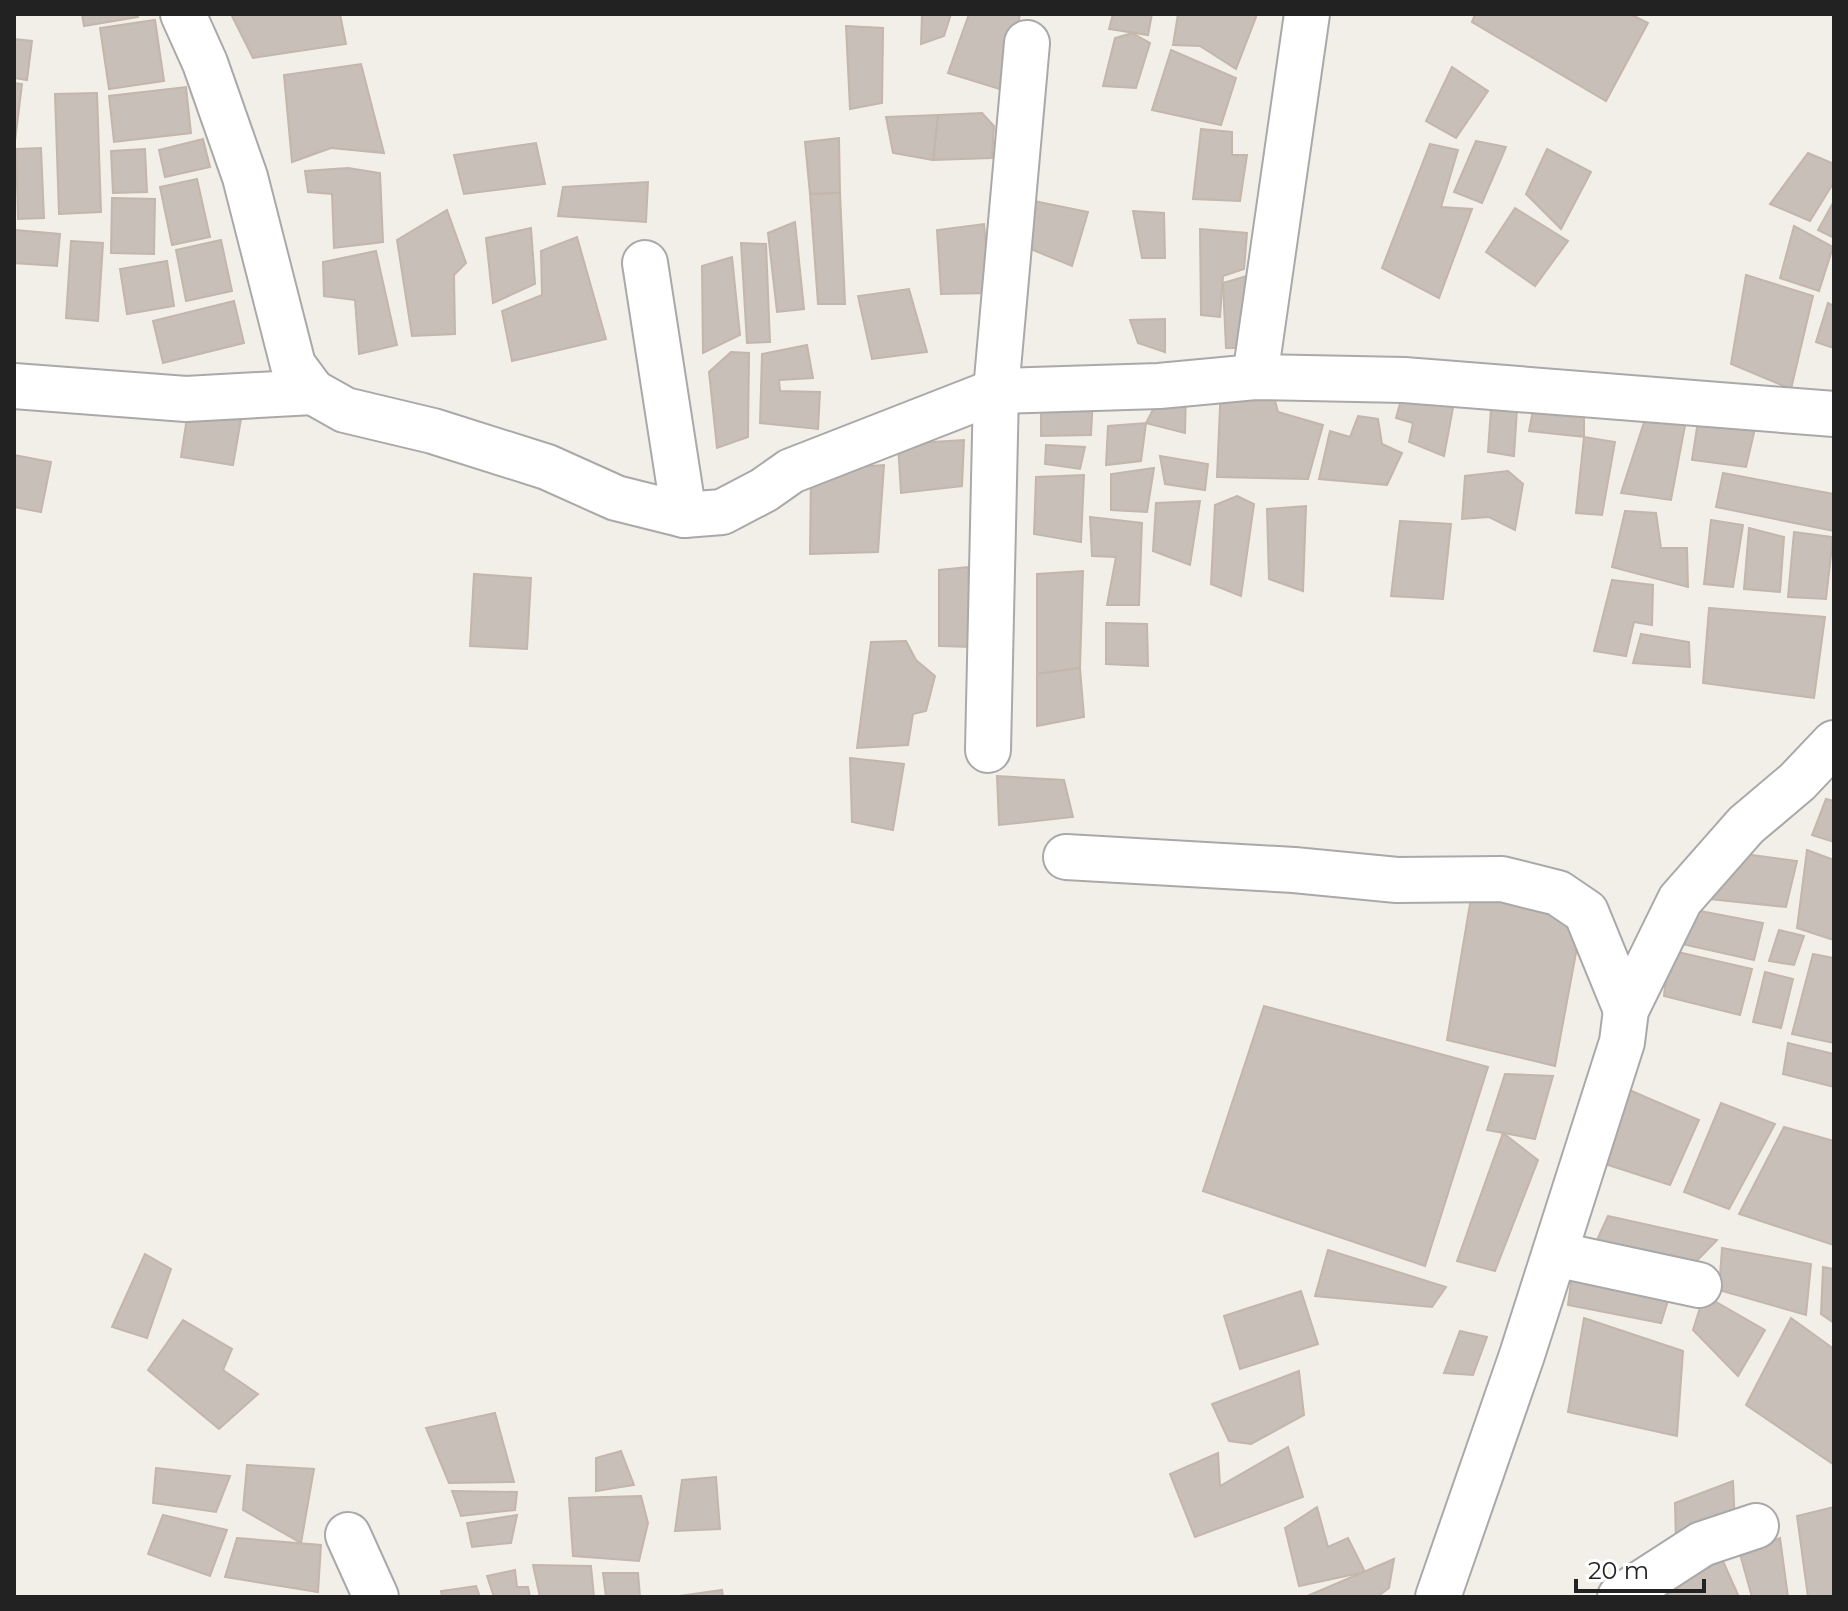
<svg xmlns="http://www.w3.org/2000/svg" width="1848" height="1611" viewBox="0 0 1848 1611" font-family="Montserrat,sans-serif">
  <style>
    .building { fill: #c7bfb8; stroke: #c4b6ab; stroke-width: 2 }
    .lines { fill: none; stroke-linecap: round; stroke-linejoin: round }
    .street-casing { stroke: #a9a9a9; stroke-width: 48 }
    .street { stroke: #fff; stroke-width: 44 }
  </style>
  <rect width="100%" height="100%" fill="#f2efe9"/>
  <g class="building">
    <polygon points="82,14 137,14 138,17 84,26"/>
    <polygon points="231,14 340,14 346,44 253,58"/>
    <polygon points="922,14 951,14 944,36 921,44"/>
    <polygon points="969,14 1020,14 1006,91 948,73"/>
    <polygon points="1113,14 1152,14 1148,35 1109,29"/>
    <polygon points="1178,14 1252,14 1256,17 1236,69 1200,46 1173,45"/>
    <polygon points="1475,14 1630,14 1648,23 1606,101 1472,22"/>
    <polygon points="155,20 164,81 109,89 100,28"/>
    <polygon points="846,26 883,28 882,103 850,109"/>
    <polygon points="1132,33 1150,43 1136,88 1103,86 1115,38"/>
    <polygon points="14,39 32,41 27,80 14,78"/>
    <polygon points="1171,50 1236,78 1221,125 1152,110"/>
    <polygon points="361,64 384,153 331,148 292,162 284,75"/>
    <polygon points="1452,67 1488,91 1456,138 1426,121"/>
    <polygon points="14,83 22,84 15,141 14,141"/>
    <polygon points="186,87 191,133 114,142 109,96"/>
    <polygon points="97,93 101,212 59,214 55,94"/>
    <polygon points="982,113 994,126 992,158 933,160 938,115"/>
    <polygon points="938,115 933,160 893,153 886,117"/>
    <polygon points="1201,129 1232,132 1232,155 1247,155 1240,201 1193,199"/>
    <polygon points="839,138 840,193 810,194 805,142"/>
    <polygon points="203,139 210,167 165,177 159,150"/>
    <polygon points="1476,141 1506,147 1482,203 1454,192"/>
    <polygon points="536,143 545,184 464,194 454,155"/>
    <polygon points="1430,144 1458,150 1441,207 1472,209 1439,298 1382,268"/>
    <polygon points="41,148 44,218 18,219 16,149"/>
    <polygon points="145,149 147,192 113,193 111,151"/>
    <polygon points="1547,149 1591,172 1561,229 1526,194"/>
    <polygon points="1808,153 1834,164 1834,182 1810,221 1770,204"/>
    <polygon points="348,168 380,173 383,242 334,248 332,194 308,192 305,171"/>
    <polygon points="197,179 210,237 172,245 160,187"/>
    <polygon points="648,182 646,222 558,216 563,187"/>
    <polygon points="840,193 845,304 818,304 810,194"/>
    <polygon points="112,198 155,199 154,254 111,253"/>
    <polygon points="1034,201 1088,212 1072,266 1023,246"/>
    <polygon points="1834,201 1834,238 1818,230"/>
    <polygon points="1515,208 1568,241 1535,286 1486,252"/>
    <polygon points="447,210 466,263 454,275 455,334 412,336 397,240"/>
    <polygon points="1133,211 1164,213 1165,258 1142,258"/>
    <polygon points="795,222 804,309 777,312 768,233"/>
    <polygon points="984,224 990,293 941,294 937,230"/>
    <polygon points="1794,226 1833,247 1819,291 1780,278"/>
    <polygon points="531,228 535,284 493,303 486,238"/>
    <polygon points="1200,229 1247,233 1244,269 1223,276 1220,317 1201,315"/>
    <polygon points="15,230 60,234 57,266 14,263"/>
    <polygon points="577,237 606,339 512,361 502,311 542,295 541,251"/>
    <polygon points="221,240 232,291 186,301 176,250"/>
    <polygon points="71,241 103,243 98,321 66,318"/>
    <polygon points="741,243 766,244 770,342 747,343"/>
    <polygon points="376,251 397,345 359,354 355,300 324,296 323,262"/>
    <polygon points="732,257 740,335 703,353 702,266"/>
    <polygon points="167,261 174,306 127,314 120,269"/>
    <polygon points="1253,274 1250,348 1226,348 1223,283"/>
    <polygon points="1746,275 1813,296 1791,389 1731,364"/>
    <polygon points="909,289 927,352 872,359 858,296"/>
    <polygon points="234,301 244,343 163,363 153,321"/>
    <polygon points="1828,303 1834,306 1834,348 1816,342"/>
    <polygon points="1165,319 1165,352 1138,343 1130,320"/>
    <polygon points="807,345 813,378 779,380 780,391 820,392 818,429 760,423 762,354"/>
    <polygon points="731,352 749,353 748,437 717,448 709,372"/>
    <polygon points="1221,384 1273,393 1278,412 1323,425 1308,479 1217,477"/>
    <polygon points="1186,388 1185,433 1146,423 1160,396"/>
    <polygon points="1404,389 1455,397 1444,456 1409,442 1413,423 1396,418"/>
    <polygon points="1536,394 1584,398 1584,437 1529,431"/>
    <polygon points="1093,396 1091,435 1041,436 1041,404"/>
    <polygon points="1649,407 1687,415 1671,500 1621,493"/>
    <polygon points="1491,408 1517,409 1514,456 1488,452"/>
    <polygon points="1700,408 1757,420 1746,467 1692,460"/>
    <polygon points="188,411 241,419 233,465 181,457"/>
    <polygon points="1358,416 1378,419 1382,444 1402,453 1387,485 1319,479 1330,431 1350,437"/>
    <polygon points="1146,423 1141,461 1106,465 1108,426"/>
    <polygon points="1584,437 1615,442 1602,515 1576,513"/>
    <polygon points="964,440 962,486 901,493 898,444"/>
    <polygon points="1046,445 1085,447 1080,469 1045,464"/>
    <polygon points="14,455 51,462 41,512 14,507"/>
    <polygon points="1160,456 1208,464 1205,490 1165,484"/>
    <polygon points="884,465 878,552 810,554 811,470"/>
    <polygon points="1154,468 1147,512 1111,510 1111,474"/>
    <polygon points="1508,471 1523,484 1515,530 1489,517 1462,519 1465,476"/>
    <polygon points="1723,473 1834,494 1834,531 1716,507"/>
    <polygon points="1084,475 1081,542 1034,534 1036,477"/>
    <polygon points="1237,496 1254,504 1241,596 1211,584 1215,505"/>
    <polygon points="1200,501 1190,565 1153,551 1156,503"/>
    <polygon points="1306,506 1303,591 1269,579 1267,509"/>
    <polygon points="1625,511 1656,513 1661,548 1687,548 1688,587 1612,567"/>
    <polygon points="1090,517 1142,523 1139,605 1107,605 1116,557 1092,556"/>
    <polygon points="1711,520 1743,525 1733,587 1704,584"/>
    <polygon points="1400,521 1451,524 1443,599 1391,596"/>
    <polygon points="1749,528 1784,537 1780,592 1744,589"/>
    <polygon points="1794,532 1833,537 1826,599 1788,597"/>
    <polygon points="968,567 972,647 939,646 939,570"/>
    <polygon points="1083,571 1080,668 1037,674 1037,574"/>
    <polygon points="474,574 531,578 527,649 470,646"/>
    <polygon points="1612,580 1653,585 1652,625 1634,622 1626,656 1594,651"/>
    <polygon points="1709,608 1825,617 1814,698 1703,683"/>
    <polygon points="1106,623 1147,624 1148,666 1106,664"/>
    <polygon points="1641,634 1689,642 1690,667 1633,663"/>
    <polygon points="906,641 916,660 935,676 926,711 913,714 908,745 857,748 871,642"/>
    <polygon points="1080,668 1084,717 1037,726 1037,674"/>
    <polygon points="850,758 904,764 893,830 852,822"/>
    <polygon points="997,776 1064,780 1073,817 999,825"/>
    <polygon points="1826,799 1834,801 1834,842 1812,835"/>
    <polygon points="1807,850 1834,860 1834,940 1797,928"/>
    <polygon points="1730,852 1797,861 1786,907 1699,898"/>
    <polygon points="1521,891 1581,926 1555,1066 1447,1040 1471,898"/>
    <polygon points="1690,909 1763,923 1754,960 1682,944"/>
    <polygon points="1779,930 1804,936 1794,965 1769,961"/>
    <polygon points="1669,950 1752,969 1740,1015 1664,996"/>
    <polygon points="1813,954 1834,958 1834,1043 1792,1034"/>
    <polygon points="1765,972 1793,979 1781,1028 1753,1022"/>
    <polygon points="1264,1006 1488,1067 1425,1266 1203,1191"/>
    <polygon points="1788,1043 1834,1054 1834,1087 1783,1074"/>
    <polygon points="1505,1074 1553,1076 1535,1139 1487,1130"/>
    <polygon points="1627,1089 1699,1120 1670,1185 1599,1162"/>
    <polygon points="1721,1103 1775,1124 1729,1209 1684,1192"/>
    <polygon points="1784,1127 1834,1141 1834,1245 1739,1214"/>
    <polygon points="1503,1133 1538,1160 1495,1271 1457,1261"/>
    <polygon points="1608,1216 1717,1240 1682,1276 1590,1255"/>
    <polygon points="1722,1248 1811,1264 1806,1315 1719,1290"/>
    <polygon points="1328,1250 1446,1287 1432,1307 1315,1296"/>
    <polygon points="145,1254 171,1269 147,1338 112,1327"/>
    <polygon points="1573,1267 1671,1291 1661,1323 1568,1305"/>
    <polygon points="1823,1267 1834,1269 1834,1323 1821,1314"/>
    <polygon points="1301,1291 1318,1344 1240,1369 1224,1316"/>
    <polygon points="1704,1295 1765,1330 1738,1376 1693,1330"/>
    <polygon points="1584,1318 1683,1351 1677,1436 1568,1412"/>
    <polygon points="1791,1318 1834,1349 1833,1464 1746,1405"/>
    <polygon points="183,1320 232,1349 223,1370 258,1394 219,1429 148,1370"/>
    <polygon points="1460,1331 1487,1337 1473,1375 1444,1373"/>
    <polygon points="1299,1371 1304,1415 1251,1444 1229,1441 1212,1404"/>
    <polygon points="495,1413 514,1482 449,1483 426,1428"/>
    <polygon points="1288,1447 1303,1497 1195,1537 1170,1474 1218,1453 1220,1486"/>
    <polygon points="621,1451 634,1485 596,1491 596,1458"/>
    <polygon points="247,1465 314,1469 301,1543 243,1510"/>
    <polygon points="156,1468 230,1476 216,1512 153,1503"/>
    <polygon points="716,1477 720,1529 675,1531 682,1480"/>
    <polygon points="1733,1481 1735,1525 1676,1542 1675,1503"/>
    <polygon points="452,1491 517,1492 515,1510 461,1516"/>
    <polygon points="641,1496 648,1523 639,1561 573,1556 569,1498"/>
    <polygon points="1317,1507 1328,1547 1348,1538 1365,1572 1299,1586 1285,1528"/>
    <polygon points="1834,1507 1834,1597 1808,1597 1797,1516"/>
    <polygon points="163,1515 227,1530 210,1576 148,1554"/>
    <polygon points="517,1515 511,1543 472,1547 467,1523"/>
    <polygon points="237,1538 321,1545 318,1592 225,1577"/>
    <polygon points="1780,1538 1788,1597 1752,1597 1740,1554"/>
    <polygon points="1394,1559 1389,1588 1377,1597 1305,1597"/>
    <polygon points="1722,1559 1739,1597 1664,1597 1663,1596"/>
    <polygon points="533,1565 591,1566 594,1597 540,1597"/>
    <polygon points="515,1570 517,1587 528,1587 530,1597 494,1597 487,1576"/>
    <polygon points="603,1573 638,1573 640,1597 606,1597"/>
    <polygon points="476,1586 480,1597 442,1597 441,1591"/>
    <polygon points="722,1590 723,1597 672,1597"/>
  </g>
  <g class="lines">
    <g class="street-casing">
      <g id="street">
        <polyline points="183,14 205,63 245,177 293,365 313,392 345,410 433,431 547,467 616,498 684,515 722,512 764,490 791,471 996,391 1159,386 1255,377 1404,380 1834,414"/>
        <polyline points="645,263 684,515"/>
        <polyline points="1255,377 1307,14"/>
        <polyline points="14,386 186,399 313,392"/>
        <polyline points="988,750 996,391 1027,43"/>
        <polyline points="1066,857 1294,870 1397,880 1502,879 1558,893 1586,912 1626,1010"/>
        <polyline points="1555,1254 1699,1285"/>
        <polyline points="348,1535 376,1597"/>
        <polyline points="1438,1597 1522,1355 1622,1042 1626,1010 1680,900 1746,825 1797,782 1834,743"/>
        <polyline points="1620,1597 1702,1544 1756,1526"/>
      </g>
    </g>
    <use href="#street" class="street"/>
  </g>
  <rect width="1848" height="1611" fill="none" stroke="#222222" stroke-width="32"/>
  <path d="M1576 1579v12h128v-12" fill="none" stroke="#222222" stroke-width="4"/>
  <text x="1588" y="1579" font-size="24" fill="#222222" stroke="#ffffff" stroke-width="6" paint-order="stroke">20 m</text>
</svg>
